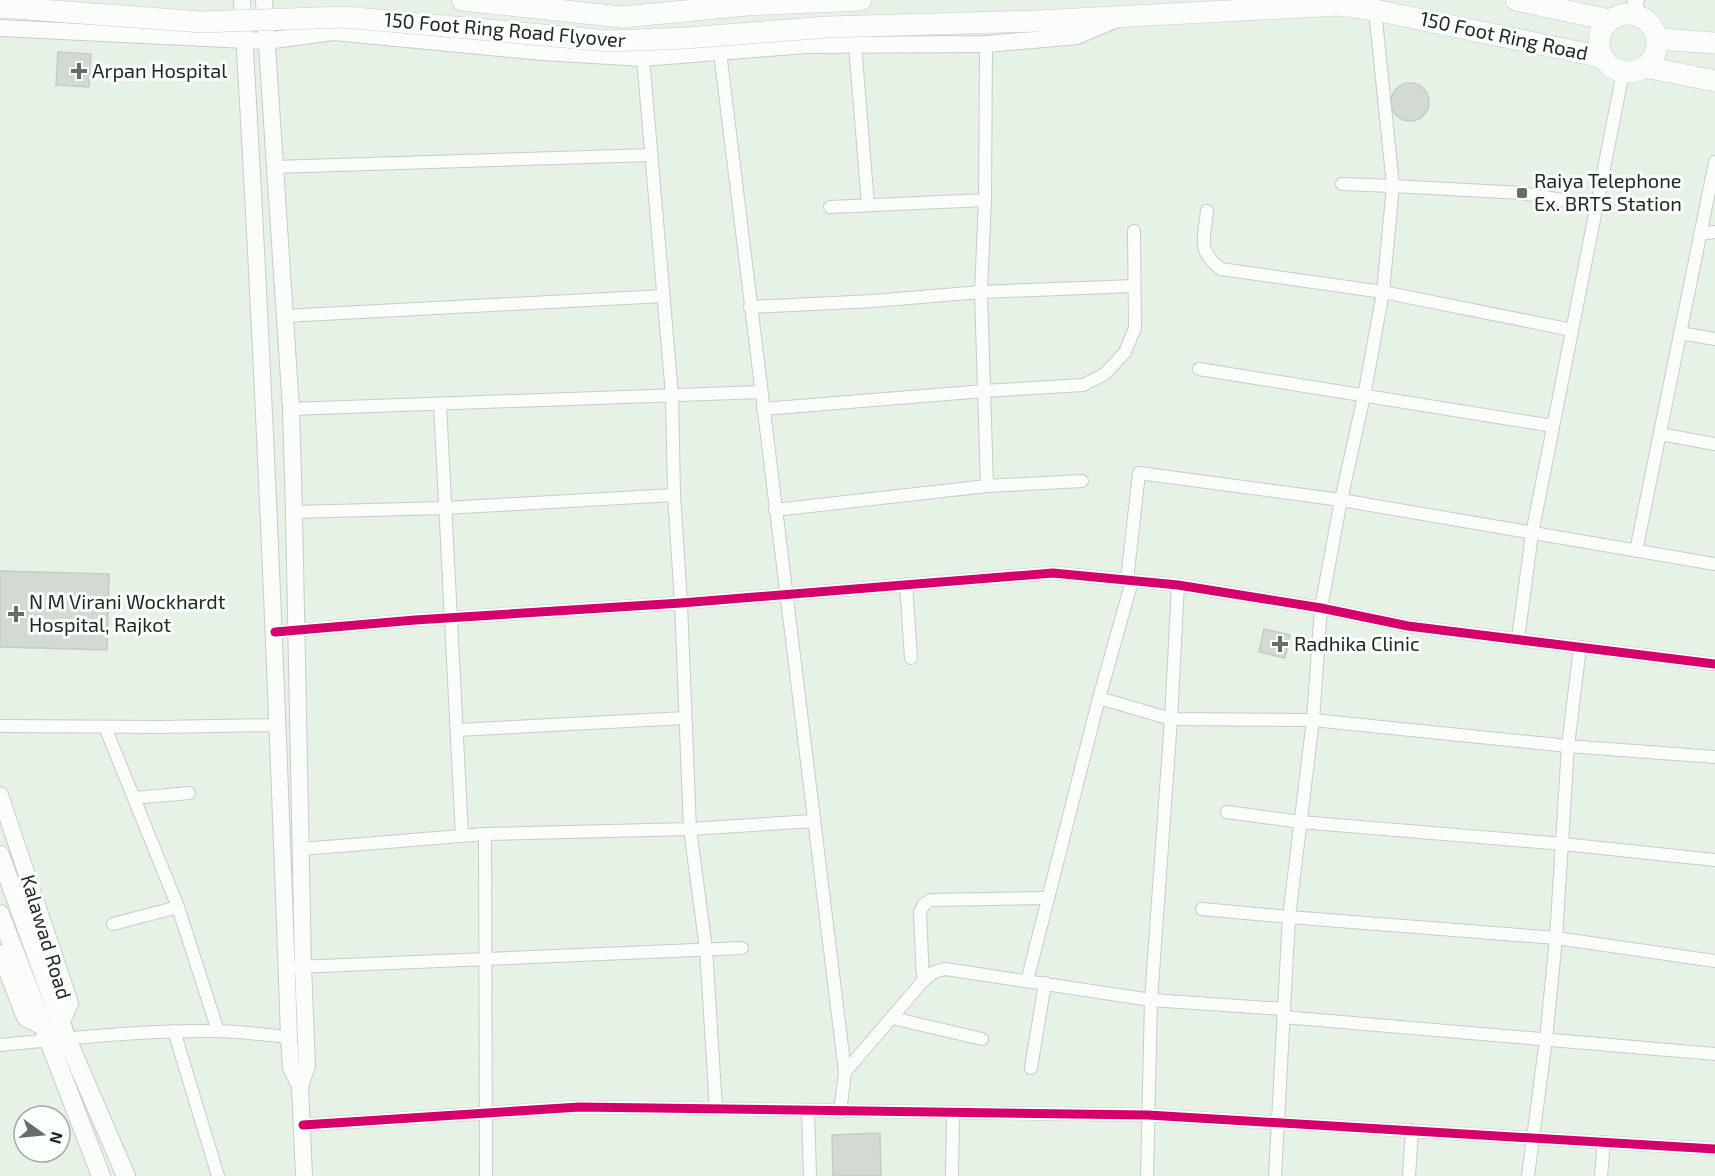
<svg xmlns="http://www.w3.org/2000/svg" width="1715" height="1176" viewBox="0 0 1715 1176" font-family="'Exo 2',sans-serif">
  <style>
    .building { fill: #d2dad1; stroke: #c4cdc4; stroke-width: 1.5 }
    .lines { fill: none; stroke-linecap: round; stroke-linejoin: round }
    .street-casing { stroke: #c5cec4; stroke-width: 14 }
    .secondary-casing { stroke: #c5cec4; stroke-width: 18 }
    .primary-casing { stroke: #c5cec4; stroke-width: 20 }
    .highway-casing { stroke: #c5cec4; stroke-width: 22 }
    .street { stroke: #fbfdfb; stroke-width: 12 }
    .secondary { stroke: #fbfdfb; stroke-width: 16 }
    .primary { stroke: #fbfdfb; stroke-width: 18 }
    .highway { stroke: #fbfdfb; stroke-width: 21 }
    .highway-bridge-casing { stroke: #c5cec4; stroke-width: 22; stroke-linecap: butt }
    .highway-bridge { stroke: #fbfdfb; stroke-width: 21 }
    .cycleway-casing { stroke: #fbfffb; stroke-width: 13 }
    .cycleway { stroke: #d6006c; stroke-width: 9 }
    .poi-dot { fill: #666f66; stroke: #fbfffb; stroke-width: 2 }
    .labels { text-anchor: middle; stroke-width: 6; stroke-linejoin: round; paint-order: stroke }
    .street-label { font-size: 20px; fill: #212921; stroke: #fbfffb }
    .poi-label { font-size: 20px; fill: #212921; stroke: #fbfffb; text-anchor: start }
  </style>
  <rect width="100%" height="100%" fill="#e7f2e6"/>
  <g class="building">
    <polygon points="58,52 91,54 89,87 56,85"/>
    <circle cx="1410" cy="102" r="19"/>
    <polygon points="0,571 109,574 107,650 0,647"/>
    <polygon points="1264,629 1290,635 1285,658 1259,652"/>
    <polygon points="880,1133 881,1176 833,1176 832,1135"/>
  </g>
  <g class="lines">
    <g class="street-casing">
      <g id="street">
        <polyline points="986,44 985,200 981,292 1134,286"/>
        <polyline points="855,45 868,205"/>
        <polyline points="720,52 845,1072"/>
        <polyline points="643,58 672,395 674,495 681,603 690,829 706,949 716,1109"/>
        <polyline points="274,167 651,155"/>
        <polyline points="1342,184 1393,186 1375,10"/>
        <polyline points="830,207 985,200"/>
        <path d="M1207,211C1204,239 1197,251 1221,269L1383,292L1572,330"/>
        <polyline points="1700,234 1715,232"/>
        <polyline points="750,307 873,301 981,292 987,486 775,510"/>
        <polyline points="285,316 663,296"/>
        <polyline points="1680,333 1715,339"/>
        <polyline points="1199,369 1553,426"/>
        <polyline points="440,404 462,836"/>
        <polyline points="291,409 761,392"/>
        <polyline points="763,409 984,391 1083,385 1105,374 1125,352 1135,328 1134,231"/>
        <polyline points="1660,434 1715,444"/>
        <polyline points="987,486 1082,481"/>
        <polyline points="294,512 446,508 674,495"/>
        <polyline points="1636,551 1715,162"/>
        <polyline points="1127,580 1139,473 1341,500 1715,564"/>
        <polyline points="906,584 911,658"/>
        <polyline points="1178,585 1171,719 1313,720 1568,746 1715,757"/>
        <polyline points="275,632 415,620 681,603 1053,573 1178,585 1321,608 1408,626 1715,664"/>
        <polyline points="1518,639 1532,534 1623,72"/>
        <polyline points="1099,698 1132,581"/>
        <polyline points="0,726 161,727 277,725"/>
        <polyline points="105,727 178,907 218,1031"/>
        <polyline points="457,730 685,718"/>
        <polyline points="134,798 189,793"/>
        <polyline points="1227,812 1301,822 1563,844 1715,860"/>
        <polyline points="485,834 486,1176"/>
        <polyline points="302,849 485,834 690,829 814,821"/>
        <polyline points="1202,909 1289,917 1556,938 1715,961"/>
        <polyline points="113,924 178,907"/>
        <polyline points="297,967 742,948"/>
        <polyline points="923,981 920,912 924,904 931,900 1048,898"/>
        <polyline points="1027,981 1099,698 1171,719 1151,1000 1147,1176"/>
        <polyline points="1283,1017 1715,1054"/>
        <polyline points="892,1018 982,1039"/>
        <polyline points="174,1031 218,1176"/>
        <path d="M0,1045C72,1038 143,1030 216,1031C240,1031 265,1035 289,1037"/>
        <polyline points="1031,1068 1045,983"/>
        <polyline points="808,1111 810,1176"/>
        <polyline points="840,1112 845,1072 923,981 934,972 945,969 1151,1000 1284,1009"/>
        <polyline points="303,1125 579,1107 1148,1115 1715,1149"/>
        <polyline points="952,1176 953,1114"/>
        <polyline points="1275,1176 1289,917 1313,720 1321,608 1341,500 1364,396 1383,292 1393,186 1522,193 1596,206"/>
        <polyline points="1409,1176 1412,1130"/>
        <polyline points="1528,1176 1546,1039 1556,938 1568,746 1580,647"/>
        <polyline points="1601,1176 1604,1142"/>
      </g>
    </g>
    <g class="secondary-casing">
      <g id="secondary">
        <path d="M242,0C263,345 277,691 289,1037L291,1068L300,1086"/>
        <polyline points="264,0 291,409 294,512 303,966 307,1066 300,1086 304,1176"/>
        <polyline points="1634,13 1636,0"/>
        <polyline points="0,28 266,41 334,32 543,52 643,58 805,45 986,44 1077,36 1115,20"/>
        <polyline points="0,795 70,1003 61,1024"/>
        <polyline points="0,953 25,1018 43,1027"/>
      </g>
    </g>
    <g class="primary-casing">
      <g id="primary">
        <polyline points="0,855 66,1037 126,1176"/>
        <polyline points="0,914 101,1176"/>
      </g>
    </g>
    <g class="highway-casing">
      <g id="highway">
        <polyline points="462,0 622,17 747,5 861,0"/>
        <polyline points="1516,0 1609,20"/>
        <circle cx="1628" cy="43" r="29"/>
        <polyline points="1038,21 1340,5 1375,10 1602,57"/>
        <polyline points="1658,39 1715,43"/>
        <polyline points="1645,67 1715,81"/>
      </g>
    </g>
    <use href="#street" class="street"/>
    <use href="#secondary" class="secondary"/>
    <use href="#primary" class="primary"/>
    <use href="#highway" class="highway"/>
    <g class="highway-bridge-casing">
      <polyline id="highway-bridge" points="0,7 202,22 344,17 609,41 686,38 828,27 1038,21"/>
    </g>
    <use href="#highway-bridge" class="highway-bridge"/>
    <g class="cycleway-casing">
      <g id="cycleway">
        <polyline points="275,632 415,620 681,603 1053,573 1178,585 1321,608 1408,626 1715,664"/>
        <polyline points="303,1125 579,1107 1148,1115 1715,1149"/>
      </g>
    </g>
    <use href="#cycleway" class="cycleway"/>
  </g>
  <g class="poi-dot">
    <path d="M76 62h6v6h6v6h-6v6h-6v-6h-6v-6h6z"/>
    <rect x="1516" y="187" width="12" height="12" rx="3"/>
    <path d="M13 605h6v6h6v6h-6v6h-6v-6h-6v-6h6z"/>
    <path d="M1277 635h6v6h6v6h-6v6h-6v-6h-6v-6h6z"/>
  </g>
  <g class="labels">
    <g class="street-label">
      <text transform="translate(505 30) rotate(5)" y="7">150 Foot Ring Road Flyover</text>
      <text transform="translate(1504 36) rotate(12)" y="7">150 Foot Ring Road</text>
      <text transform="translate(46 937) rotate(73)" y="7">Kalawad Road</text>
    </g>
    <g class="poi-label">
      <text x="92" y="78">Arpan Hospital</text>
      <text x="1534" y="188">Raiya Telephone<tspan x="1534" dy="23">Ex. BRTS Station</tspan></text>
      <text x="29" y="609">N M Virani Wockhardt<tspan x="29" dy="23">Hospital, Rajkot</tspan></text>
      <text x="1294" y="651">Radhika Clinic</text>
    </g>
  </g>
  <g transform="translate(42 1134) rotate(105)"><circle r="28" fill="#fbfffb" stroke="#a4a9a4" stroke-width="1.5"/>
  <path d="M0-4.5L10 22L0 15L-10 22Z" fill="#666f66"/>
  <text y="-9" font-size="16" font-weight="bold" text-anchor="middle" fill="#212921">N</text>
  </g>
</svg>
